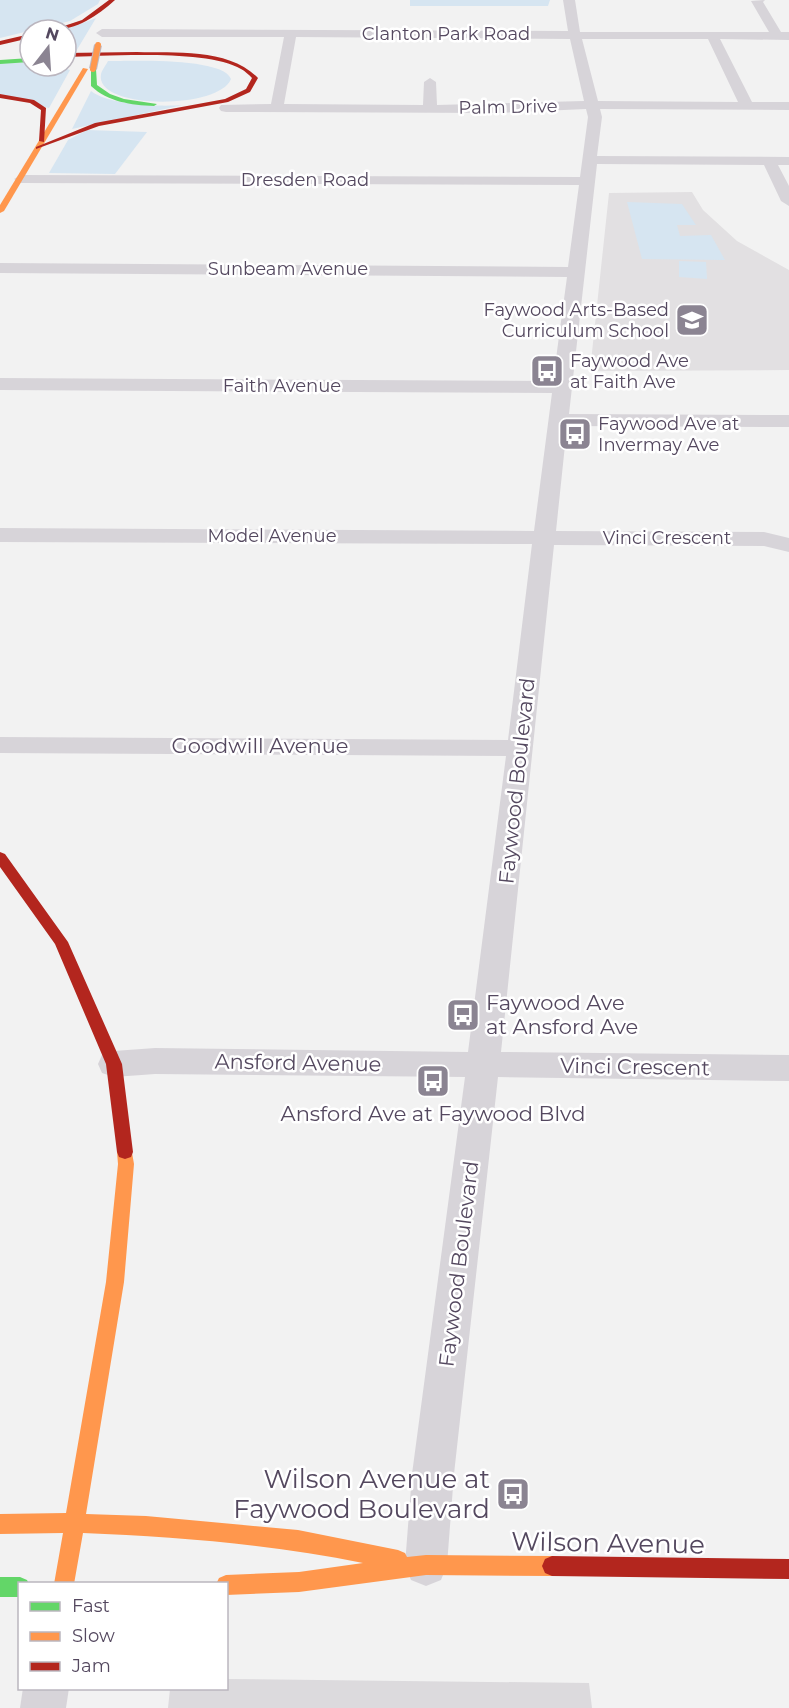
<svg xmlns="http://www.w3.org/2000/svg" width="789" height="1708" viewBox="0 0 789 1708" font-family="Montserrat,sans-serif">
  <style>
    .education { fill: #e2e0e2 }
    .green { fill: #d6e5f1 }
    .building { fill: #dcdadd }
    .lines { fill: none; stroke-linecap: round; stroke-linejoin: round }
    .street { fill: #d7d4d9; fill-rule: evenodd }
    .fast { fill: #63d668; fill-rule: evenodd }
    .slow { fill: #ff974d; fill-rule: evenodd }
    .jam { fill: #b3261e; fill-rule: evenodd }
    .slow-bridge-casing { stroke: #bdb7c1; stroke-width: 8; stroke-linecap: butt }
    .slow-bridge { stroke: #ff974d; stroke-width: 6 }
    .labels { text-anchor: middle; stroke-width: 5; stroke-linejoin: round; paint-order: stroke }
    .far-street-label { font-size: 18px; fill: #54485f; stroke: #fff }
    .far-poi-label { font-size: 18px; fill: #54485f; stroke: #fff; text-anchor: start }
    .street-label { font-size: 21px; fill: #54485f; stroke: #fff }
    .poi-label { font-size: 21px; fill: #54485f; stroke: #fff; text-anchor: start }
    .near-poi-label { font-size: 26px; fill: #54485f; stroke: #fff; text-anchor: end }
    .near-street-label { font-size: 26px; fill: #54485f; stroke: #fff }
  </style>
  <rect width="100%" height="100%" fill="#f2f2f2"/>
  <polygon class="education" points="692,192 703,210 737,241 789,270 789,370 590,371 609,193"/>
  <g class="green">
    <polygon points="0,0 100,0 98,4 70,21 0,38"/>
    <polygon points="410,0 550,0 548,6 410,6"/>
    <polygon points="96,18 75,53 66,53 66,30 64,30"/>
    <polygon points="66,61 71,61 67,69 70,70 49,108 0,94 0,63 30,62 30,66 66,66"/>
    <path d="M108,61C130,61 223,57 231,79C219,110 94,110 101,74C102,70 106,65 108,61Z"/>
    <path d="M91,91C108,105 161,107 183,105L72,129Z"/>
    <polygon points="87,130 147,132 115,174 49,173 68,140"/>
    <polygon points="627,202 682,204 696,225 677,225 680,236 711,235 725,260 642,259"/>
    <polygon points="679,261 706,262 707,279 679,277"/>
  </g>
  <polygon class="building" points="226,1679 589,1683 592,1708 168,1708 170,1689 226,1689"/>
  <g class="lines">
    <g class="street">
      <path d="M563,0H575L580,32H769L751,1L765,0L763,2L781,32H789V40L720,39L752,102H789V110L600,109L602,117L597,156L789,157V165H778L789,186V206L781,201L764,165L597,164L569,414L789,415V427L567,426L556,531L764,532L789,538V552L764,546L554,545L501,1052L789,1055V1081L498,1077L454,1474L447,1565L441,1580L426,1586L411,1580L405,1565L412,1474L465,1077L155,1074L114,1077L102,1073L98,1064L102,1055L114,1051L155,1048L468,1052L506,756L0,753V737L508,740L532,544L0,542V528L534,531L552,393L0,390V378L553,381L567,277L0,273V263L568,267L579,185L21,183L14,179L21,175L580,177L588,117L586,109L497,113L226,112L221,111L219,108L221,105L271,104L284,37H102L96,33L102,29L568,31ZM296,37L570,39L584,101L437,105L436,82L430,78L424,82L423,105L284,104ZM582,39H708L738,102L598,101Z"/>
      <polygon points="23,1688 69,1688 66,1708 20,1708"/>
    </g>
    <g class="fast">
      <polygon points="30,58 30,62 0,64 0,60"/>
      <path d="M91,68L96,69L97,85L110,94L124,99L157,104L154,106C131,105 108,102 91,86Z"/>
      <polygon points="0,1577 20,1577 27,1580 29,1584 20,1584 20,1597 0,1597"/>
    </g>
    <g class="slow">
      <polygon points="83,68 88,69 4,211 0,213 0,205"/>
      <path d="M125,1145L131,1147L134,1164L124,1282L86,1514L146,1516L298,1530L398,1550L405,1553L407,1557L426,1555L552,1556L559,1559L562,1566L559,1573L552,1576L426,1575L299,1592L226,1595V1584H216L219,1578L226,1575L299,1572L363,1563C271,1544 177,1537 83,1533L74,1584H54L63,1533L0,1534V1514L66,1513L106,1282L118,1164L117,1152L119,1147Z"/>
    </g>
    <g class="jam">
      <path d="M109,0H115C97,16 77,30 52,30L82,20Z"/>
      <polygon points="30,34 30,38 0,45 0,41"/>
      <path d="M137,52C175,53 229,48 258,78L250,92L228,102L99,126L36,149V147L95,123L225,99L246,89L252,78C249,75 245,71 241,69C208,49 107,56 66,57V53Z"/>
      <polygon points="0,94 34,100 46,108 44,142 39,141 41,110 30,103 0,98"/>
      <polygon points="0,852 5,854 68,942 122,1064 133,1152 131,1157 125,1159 119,1157 117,1152 106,1064 55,944 0,867"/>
      <polygon points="552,1556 789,1559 789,1579 552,1576 545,1573 542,1566 545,1559"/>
    </g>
    <g class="slow-bridge-casing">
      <polyline id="slow-bridge" points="93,69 98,45"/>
    </g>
    <use href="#slow-bridge" class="slow-bridge"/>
  </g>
  <defs>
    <g id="school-square" transform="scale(1.725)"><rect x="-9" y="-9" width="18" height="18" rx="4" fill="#8b8492" stroke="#fff"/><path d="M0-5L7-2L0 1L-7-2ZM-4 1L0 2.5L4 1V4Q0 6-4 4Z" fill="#fff"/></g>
    <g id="bus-square" transform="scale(1.725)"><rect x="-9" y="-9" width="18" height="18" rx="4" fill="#8b8492" stroke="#fff"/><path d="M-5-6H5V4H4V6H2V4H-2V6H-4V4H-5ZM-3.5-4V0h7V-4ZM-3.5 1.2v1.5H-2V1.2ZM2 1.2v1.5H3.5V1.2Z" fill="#fff"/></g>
  </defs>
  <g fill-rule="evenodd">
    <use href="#school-square" x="692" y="320"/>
    <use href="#bus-square" x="547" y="371"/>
    <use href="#bus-square" x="575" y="434"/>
    <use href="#bus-square" x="463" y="1015"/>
    <use href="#bus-square" x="433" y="1081"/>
    <use href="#bus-square" x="513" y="1494"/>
  </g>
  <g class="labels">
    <g class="far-street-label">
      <text x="446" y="40">Clanton Park Road</text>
      <text transform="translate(508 107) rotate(-1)" y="6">Palm Drive</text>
      <text x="305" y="186">Dresden Road</text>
      <text x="288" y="275">Sunbeam Avenue</text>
      <text x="282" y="392">Faith Avenue</text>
      <text x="272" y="542">Model Avenue</text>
      <text x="667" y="544">Vinci Crescent</text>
    </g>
    <g class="far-poi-label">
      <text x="669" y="316" text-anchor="end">Faywood Arts-Based<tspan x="669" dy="21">Curriculum School</tspan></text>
      <text x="570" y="367">Faywood Ave<tspan x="570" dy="21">at Faith Ave</tspan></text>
      <text x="598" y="430">Faywood Ave at<tspan x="598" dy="21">Invermay Ave</tspan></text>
    </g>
    <g class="street-label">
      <text x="260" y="753">Goodwill Avenue</text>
      <text transform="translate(517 781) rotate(-84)" y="7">Faywood Boulevard</text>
      <text transform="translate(298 1063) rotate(1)" y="7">Ansford Avenue</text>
      <text transform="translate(635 1067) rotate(1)" y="7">Vinci Crescent</text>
      <text transform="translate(459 1264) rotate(-83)" y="7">Faywood Boulevard</text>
    </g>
    <g class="poi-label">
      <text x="486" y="1010">Faywood Ave<tspan x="486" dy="24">at Ansford Ave</tspan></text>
      <text x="433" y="1121" text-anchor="middle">Ansford Ave at Faywood Blvd</text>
    </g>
    <g class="near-poi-label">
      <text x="490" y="1488">Wilson Avenue at<tspan x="490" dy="30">Faywood Boulevard</tspan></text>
    </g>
    <g class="near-street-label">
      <text transform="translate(608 1543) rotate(1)" y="9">Wilson Avenue</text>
    </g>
  </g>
  <rect x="18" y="1582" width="210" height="108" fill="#ffffff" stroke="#bbb6bf" stroke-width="1.5"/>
  <rect x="30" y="1602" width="30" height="9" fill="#63d668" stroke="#bbb6bf" stroke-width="1.5"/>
  <text x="72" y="1612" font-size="18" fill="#54485f">Fast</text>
  <rect x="30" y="1632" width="30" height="9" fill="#ff974d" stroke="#bbb6bf" stroke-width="1.5"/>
  <text x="72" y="1642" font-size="18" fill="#54485f">Slow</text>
  <rect x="30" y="1662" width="30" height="9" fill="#b3261e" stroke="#bbb6bf" stroke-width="1.5"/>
  <text x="72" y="1672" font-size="18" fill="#54485f">Jam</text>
  <g transform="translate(48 48) rotate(17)"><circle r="28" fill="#ffffff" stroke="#bbb6bf" stroke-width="1.5"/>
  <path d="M0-4.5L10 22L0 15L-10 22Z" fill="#8b8492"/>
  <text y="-9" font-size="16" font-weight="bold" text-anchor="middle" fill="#54485f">N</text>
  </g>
</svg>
